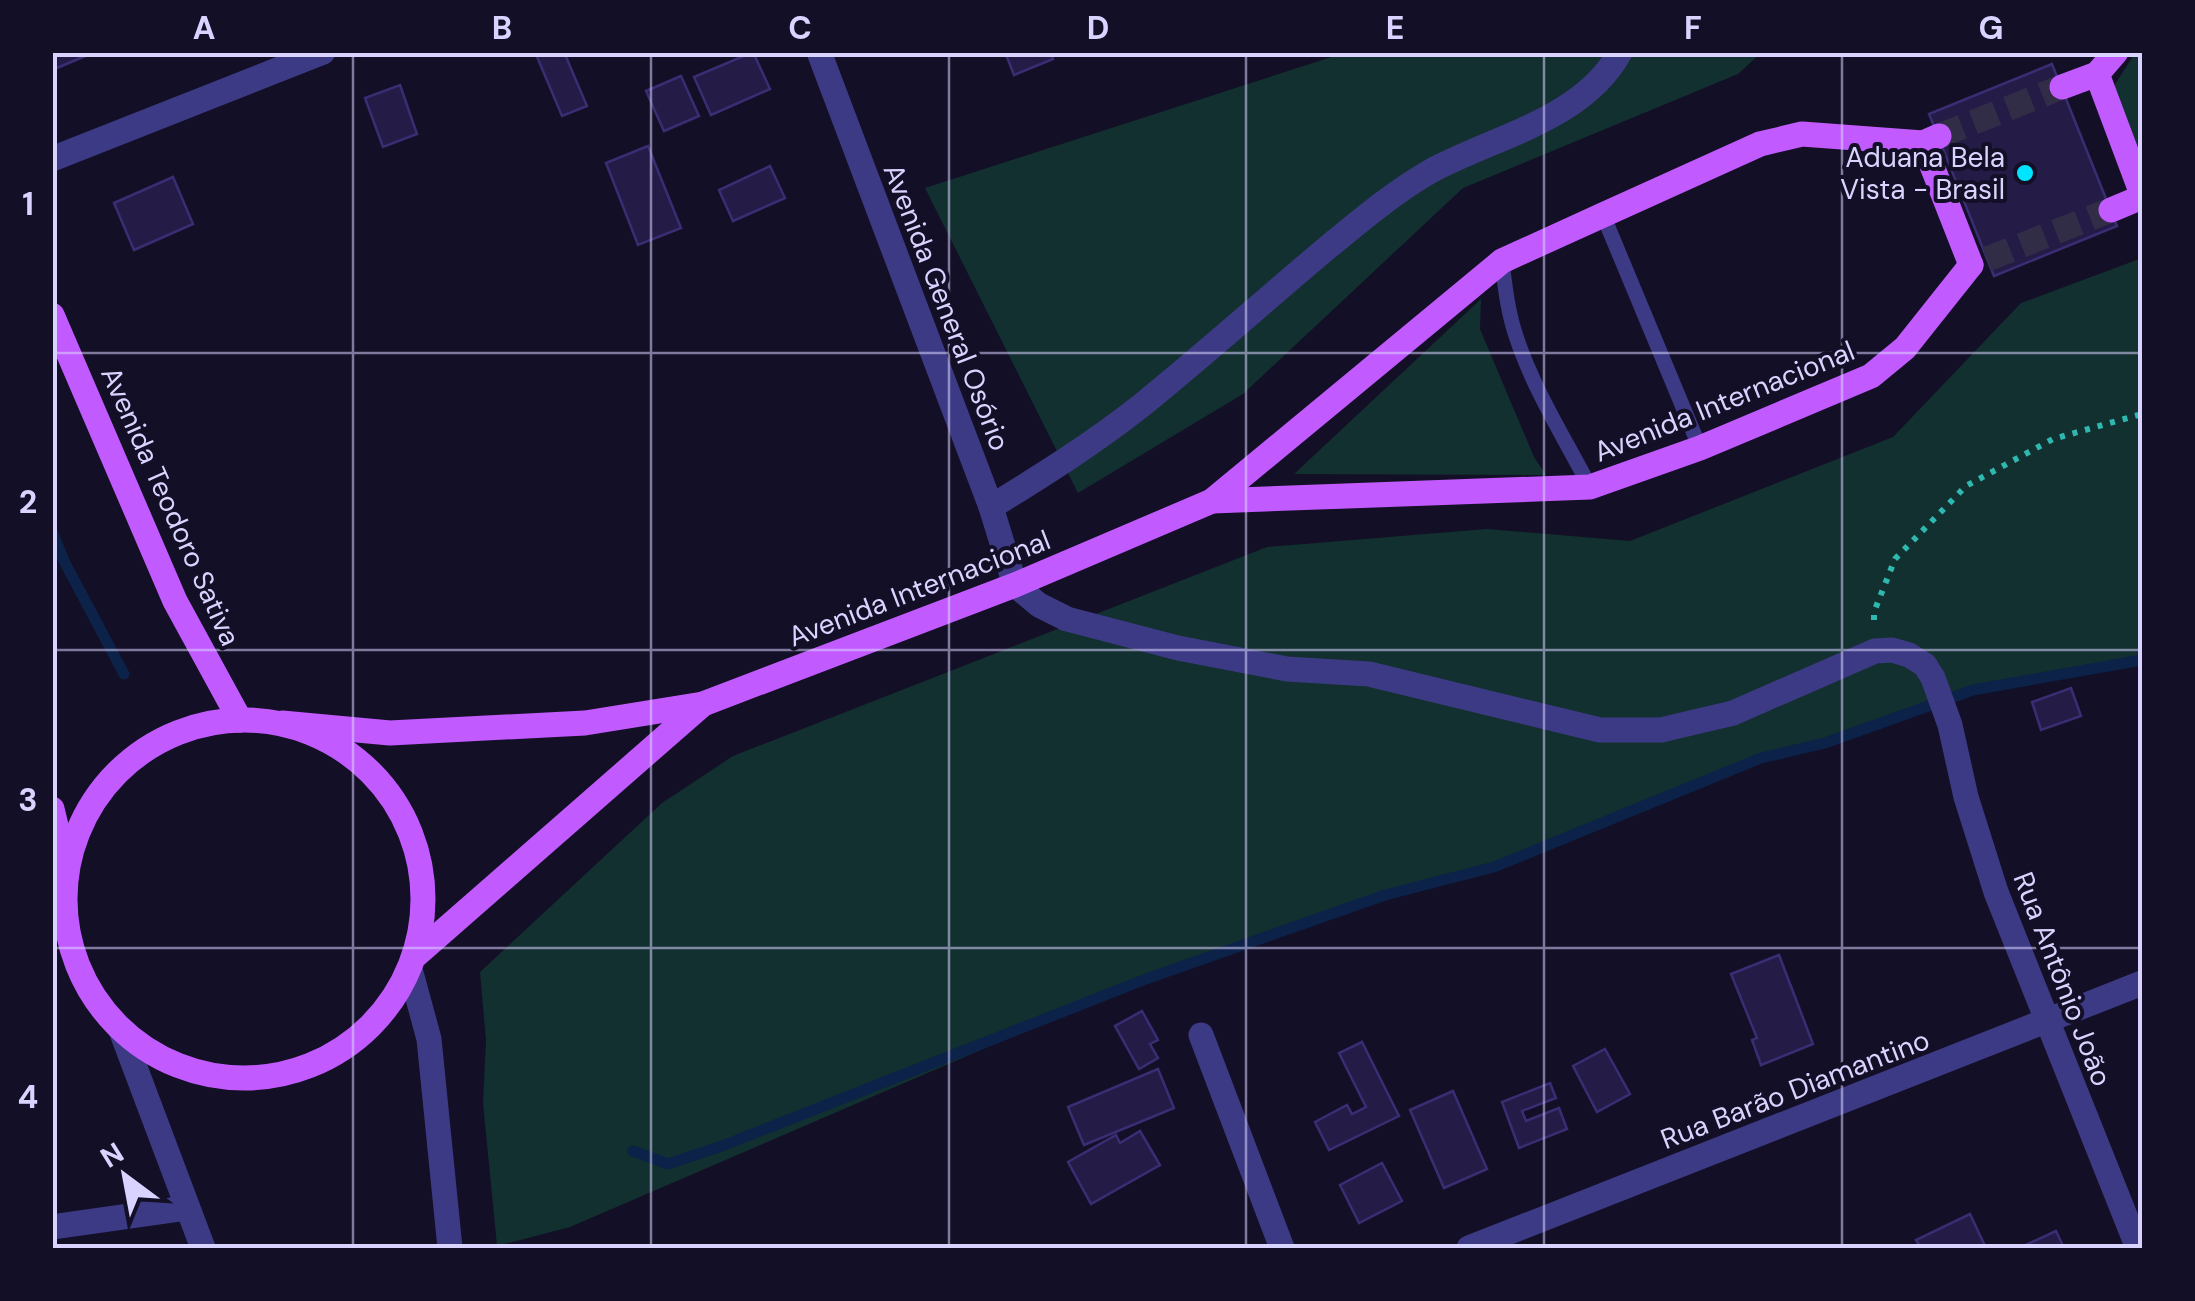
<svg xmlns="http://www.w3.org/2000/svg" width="2195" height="1301" viewBox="0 0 2195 1301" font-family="'DM Sans',sans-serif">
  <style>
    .green { fill: #12302f }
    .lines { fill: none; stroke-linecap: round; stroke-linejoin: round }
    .stream { stroke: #0c2248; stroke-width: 11 }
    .building { fill: #241b47; stroke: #3b2d73; stroke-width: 2.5 }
    .primary-tunnel { stroke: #312d47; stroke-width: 25; stroke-dasharray: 25 12; stroke-linecap: butt }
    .path { stroke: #2fb8b0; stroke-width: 6; stroke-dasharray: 5 8; stroke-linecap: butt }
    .service { stroke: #3d3a85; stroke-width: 15 }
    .minor { stroke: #3d3a85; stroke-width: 25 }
    .tertiary { stroke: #3d3a85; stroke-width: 25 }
    .primary { stroke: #c25bff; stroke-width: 25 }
    .grid { fill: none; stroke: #d9d4ff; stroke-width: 2.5; stroke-opacity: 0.55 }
    .poi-dot { fill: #00e5ff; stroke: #130f26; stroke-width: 4 }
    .labels { text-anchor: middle; stroke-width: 8; stroke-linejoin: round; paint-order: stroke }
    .poi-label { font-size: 28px; fill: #d9d4ff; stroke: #130f26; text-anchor: end }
    .street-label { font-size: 28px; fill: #d9d4ff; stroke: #130f26 }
    .neatline { fill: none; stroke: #d9d4ff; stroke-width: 4 }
    .grid-label { font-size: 32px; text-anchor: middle; font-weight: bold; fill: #d9d4ff }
  </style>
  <rect width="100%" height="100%" fill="#130f26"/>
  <g class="green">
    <polygon points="1344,53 1761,53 1738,74 1463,188 1243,394 1078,493 925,188"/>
    <polygon points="2135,53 2142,53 2142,166 2112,89"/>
    <polygon points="2142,258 2142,660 1973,690 1825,743 1760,758 1494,867 1385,895 1146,979 570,1227 497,1246 483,1103 486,1041 480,972 662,803 733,756 1267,547 1487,529 1630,541 1893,437 2021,303"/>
    <polygon points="1481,299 1480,329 1534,457 1546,475 1294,474"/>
  </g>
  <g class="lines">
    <g class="stream">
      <polyline points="52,531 64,561 124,674"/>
      <polyline points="633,1151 668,1164 722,1146 1146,979 1385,895 1494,867 1761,758 1825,743 1973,690 2142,660"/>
    </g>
  </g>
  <g class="building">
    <polygon points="52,52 95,52 52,70"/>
    <polygon points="535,52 564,52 587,106 562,116"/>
    <polygon points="753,52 770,89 711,115 694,77"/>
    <polygon points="1005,52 1050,52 1053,59 1014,75"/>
    <polygon points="2052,64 2117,226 1994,276 1929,114"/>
    <polygon points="681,76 699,116 664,131 646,91"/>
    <polygon points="400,85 417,134 383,147 365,98"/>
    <polygon points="648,146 681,228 638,245 606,163"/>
    <polygon points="770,166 785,198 733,221 719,190"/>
    <polygon points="173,177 193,224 134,250 114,203"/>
    <polygon points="2071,688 2081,716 2041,730 2032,702"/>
    <polygon points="1779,955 1813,1044 1761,1065 1752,1040 1757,1038 1731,974"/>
    <polygon points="1142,1011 1158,1040 1150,1044 1158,1058 1139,1069 1115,1026"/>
    <polygon points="1362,1042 1399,1116 1329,1150 1315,1122 1347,1105 1352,1114 1366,1107 1339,1053"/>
    <polygon points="1605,1049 1630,1094 1597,1112 1573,1066"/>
    <polygon points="1158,1069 1174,1108 1084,1145 1068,1107"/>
    <polygon points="1550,1083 1556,1098 1522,1111 1526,1121 1559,1108 1567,1129 1519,1148 1502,1102"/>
    <polygon points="1453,1091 1487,1169 1444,1188 1410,1110"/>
    <polygon points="1140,1131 1160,1165 1091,1204 1068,1162 1116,1135 1120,1143"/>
    <polygon points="1382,1163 1402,1201 1359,1223 1340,1185"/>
    <polygon points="1970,1214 1986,1248 1921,1248 1916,1240"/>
    <polygon points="2056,1231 2064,1248 2019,1248"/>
  </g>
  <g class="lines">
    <g class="primary-tunnel">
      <polyline points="1939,136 2062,87"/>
      <polyline points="1987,259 2111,210"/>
    </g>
    <polyline class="path" points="1874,620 1874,612 1895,559 1966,486 2053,439 2142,414"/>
    <g class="service">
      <polyline points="1603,215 1700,448"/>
      <path d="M1502,261C1505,287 1508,314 1517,339C1534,390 1565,439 1590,487"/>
    </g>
    <g class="minor">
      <polyline points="819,52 991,507 1015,585 1039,605 1067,619 1178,648 1287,669 1369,674 1600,730 1661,730 1733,713 1875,651 1892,650 1909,655 1925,665 1933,678 1950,725 1966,797 1996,892 2138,1248"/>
      <polyline points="52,159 323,52"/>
      <path d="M991,507C1043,475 1094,443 1142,405C1205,354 1265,300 1327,248C1360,221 1394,192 1431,171C1493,137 1583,120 1620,52"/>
      <polyline points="1201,1035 1282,1248"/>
      <polyline points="52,1227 186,1208"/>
      <polyline points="1469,1248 2142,983"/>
    </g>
    <g class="tertiary">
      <polyline points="410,969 429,1039 450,1248"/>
      <polyline points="122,1033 203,1248"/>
    </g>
    <g class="primary">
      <polyline points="2097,74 2142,194"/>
      <polyline points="2062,87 2097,74 2116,52"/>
      <polyline points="1923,143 1971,265"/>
      <polyline points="2111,210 2142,197"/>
      <polyline points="52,315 175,601 240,720"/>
      <polyline points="1212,501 1590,487 1700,448 1871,376 1905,348 1971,265"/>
      <circle cx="244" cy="899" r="179"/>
      <polyline points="282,723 390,733 585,723 703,704 1015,585 1212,501 1502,261 1603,215 1760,144 1802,134 1923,143 1939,136"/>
      <polyline points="52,809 66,867"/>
      <polyline points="415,956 703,704"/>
    </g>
  </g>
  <path class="grid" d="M353,52V1248M651,52V1248M949,52V1248M1246,52V1248M1544,52V1248M1842,52V1248M52,353H2142M52,650H2142M52,948H2142"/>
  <circle class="poi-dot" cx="2025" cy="173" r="10"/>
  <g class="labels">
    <g class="poi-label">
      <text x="2005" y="167">Aduana Bela<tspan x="2005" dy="32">Vista - Brasil</tspan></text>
    </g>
    <g class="street-label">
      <text transform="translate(947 307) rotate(69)" y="10">Avenida General Osório</text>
      <text transform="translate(1724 401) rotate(-22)" y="10">Avenida Internacional</text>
      <text transform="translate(171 506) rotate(66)" y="10">Avenida Teodoro Sativa</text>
      <text transform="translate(919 588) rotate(-21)" y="10">Avenida Internacional</text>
      <text transform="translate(2063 979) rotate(69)" y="10">Rua Antônio João</text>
      <text transform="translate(1795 1089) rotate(-21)" y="10">Rua Barão Diamantino</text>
    </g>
  </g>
  <rect width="2195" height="1301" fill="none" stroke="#130f26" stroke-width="110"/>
  <g transform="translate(125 1176) rotate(328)" stroke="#130f26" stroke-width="8" paint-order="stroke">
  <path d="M0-8L18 38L0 25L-18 38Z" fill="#d9d4ff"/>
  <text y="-15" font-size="28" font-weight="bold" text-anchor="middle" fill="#d9d4ff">N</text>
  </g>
  <rect x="55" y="55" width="2085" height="1191" class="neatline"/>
  <g class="grid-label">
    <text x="204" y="39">A</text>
    <text x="502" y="39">B</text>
    <text x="800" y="39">C</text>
    <text x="1098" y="39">D</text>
    <text x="1395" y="39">E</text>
    <text x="1693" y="39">F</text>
    <text x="1991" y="39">G</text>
    <text x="28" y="215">1</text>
    <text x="28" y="513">2</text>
    <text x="28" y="811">3</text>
    <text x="28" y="1108">4</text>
  </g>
</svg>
